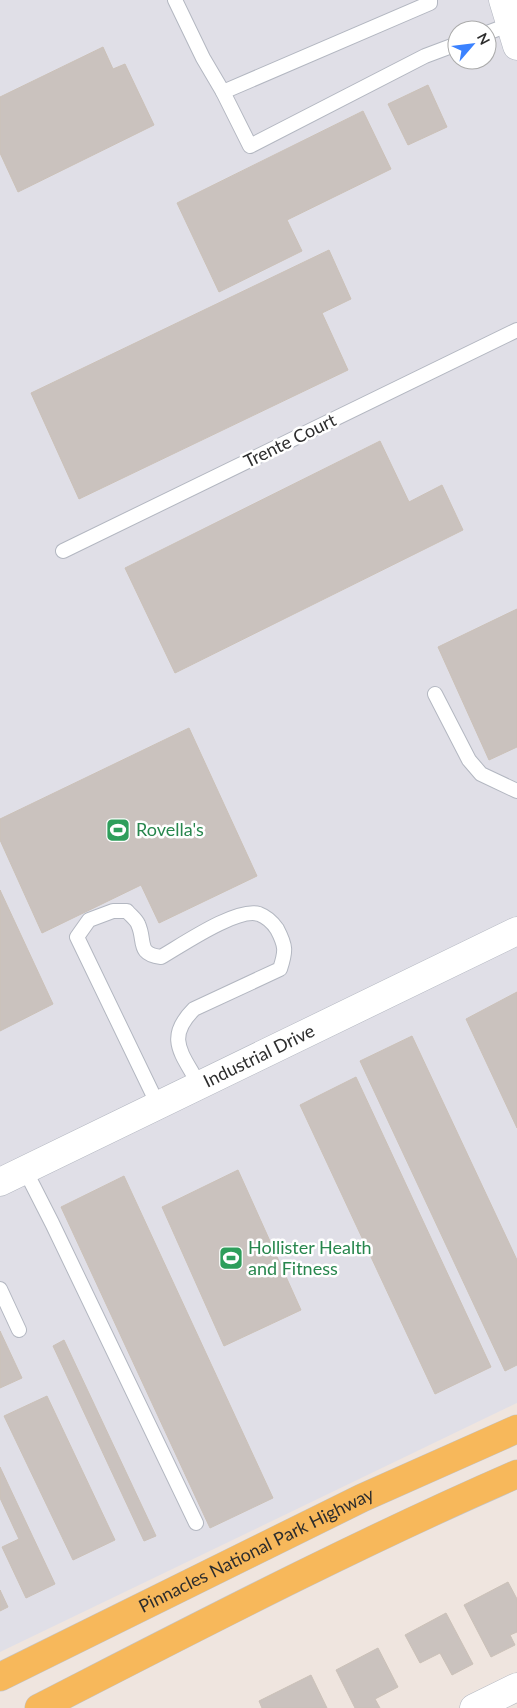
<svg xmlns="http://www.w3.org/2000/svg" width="517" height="1708" viewBox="0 0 517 1708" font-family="Lato,sans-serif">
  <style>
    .industrial { fill: #e0dfe7; fill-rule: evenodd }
    .building { fill: #cac2be; stroke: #cbc1b8 }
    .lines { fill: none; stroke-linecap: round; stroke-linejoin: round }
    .lane-casing { stroke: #b3b7c1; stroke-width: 16 }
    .street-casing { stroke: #b3b7c1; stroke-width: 29 }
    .secondary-casing { stroke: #b3b7c1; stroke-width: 29 }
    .primary-casing { stroke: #c4c4c4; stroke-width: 29 }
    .lane { stroke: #fff; stroke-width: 14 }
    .street { stroke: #fff; stroke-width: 28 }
    .secondary { stroke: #fff; stroke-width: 28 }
    .primary { stroke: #f7b85b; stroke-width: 28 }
    .labels { text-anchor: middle; stroke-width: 5; stroke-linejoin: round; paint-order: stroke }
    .street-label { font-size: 18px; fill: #2d2d2d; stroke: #fff }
    .leisure-label { font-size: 18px; fill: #27864d; stroke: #fff; text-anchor: start }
  </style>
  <rect width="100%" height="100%" fill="#efe5df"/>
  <path class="industrial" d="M0,0H517V1403L0,1652ZM457,30H487V60H457Z"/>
  <g class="building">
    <polygon points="103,47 113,69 125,64 154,125 18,192 0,153 0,97"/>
    <polygon points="428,85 447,127 408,145 388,104"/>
    <polygon points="363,111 391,169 287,220 302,251 219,292 177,203"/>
    <polygon points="329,250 351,299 322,313 348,370 79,499 31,393"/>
    <polygon points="380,441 409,502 442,485 463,530 175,673 125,568"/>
    <polygon points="517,609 517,747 489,760 438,647"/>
    <polygon points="189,728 257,876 159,923 141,885 42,933 0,840 0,819"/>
    <polygon points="0,890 53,1004 0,1031"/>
    <polygon points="517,992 517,1128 466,1019"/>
    <polygon points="412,1036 517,1260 517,1365 505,1371 360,1061"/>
    <polygon points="356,1077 491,1367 435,1394 300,1105"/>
    <polygon points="238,1170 301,1310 224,1346 162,1207"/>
    <polygon points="124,1176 273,1498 210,1528 61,1207"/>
    <polygon points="0,1331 22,1378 0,1388"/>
    <polygon points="64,1340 156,1536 144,1541 53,1346"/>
    <polygon points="47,1396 115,1540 73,1560 4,1416"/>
    <polygon points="0,1467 55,1584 26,1598 2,1547 19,1539 0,1498"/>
    <polygon points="508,1582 517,1599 517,1632 510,1635 515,1645 491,1657 464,1605"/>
    <polygon points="0,1590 8,1607 0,1611"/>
    <polygon points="446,1613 473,1664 452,1675 440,1653 420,1663 405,1635"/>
    <polygon points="378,1648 398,1687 375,1699 380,1708 355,1708 336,1670"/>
    <polygon points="311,1675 327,1708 262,1708 259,1701"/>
  </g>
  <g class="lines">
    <g class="lane-casing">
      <g id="lane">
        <polyline points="175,0 203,58 223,92 430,3 430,0"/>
        <polyline points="487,33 511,24"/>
        <polyline points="223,92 250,146 425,56 457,44"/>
        <polyline points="63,551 517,330"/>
        <polyline points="435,694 469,760 481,774 517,791"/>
        <path d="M158,1105L77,937L89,920L113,911H127C130,915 136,919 138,924C146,941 136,954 161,957C182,945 237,907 259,914C267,917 273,923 277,929C286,946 286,951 280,969L194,1009C164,1039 183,1054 199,1085"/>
        <polyline points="25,1170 52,1223 196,1523"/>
        <polyline points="0,1289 19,1330"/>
      </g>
    </g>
    <g class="street-casing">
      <g id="street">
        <path id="s1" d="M0,1182L517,931"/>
        <polyline points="474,1708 517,1687"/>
      </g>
    </g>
    <g class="secondary-casing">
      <polyline id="secondary" points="503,0 517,46"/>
    </g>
    <g class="primary-casing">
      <g id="primary">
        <path id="s2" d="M0,1677L362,1498L517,1429"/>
        <path d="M39,1708C197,1627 354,1545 517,1474"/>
      </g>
    </g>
    <use href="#lane" class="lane"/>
    <use href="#street" class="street"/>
    <use href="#secondary" class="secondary"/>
    <use href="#primary" class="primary"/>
  </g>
  <defs>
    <g id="stadium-square" transform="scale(1.25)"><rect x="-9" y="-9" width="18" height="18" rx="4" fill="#2e9e5b" stroke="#fff"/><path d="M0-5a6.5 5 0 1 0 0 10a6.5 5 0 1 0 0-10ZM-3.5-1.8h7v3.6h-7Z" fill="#fff"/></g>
  </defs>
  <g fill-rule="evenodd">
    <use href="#stadium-square" x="118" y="830"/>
    <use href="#stadium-square" x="231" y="1258"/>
  </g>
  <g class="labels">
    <g class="street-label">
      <text transform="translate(290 441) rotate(-26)" y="6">Trente Court</text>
      <text dy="6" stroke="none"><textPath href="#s1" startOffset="288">Industrial Drive</textPath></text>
      <text dy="6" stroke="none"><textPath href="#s2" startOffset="286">Pinnacles National Park Highway</textPath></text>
    </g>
    <g class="leisure-label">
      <text x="136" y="836">Rovella's</text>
      <text x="248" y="1254">Hollister Health<tspan x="248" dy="21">and Fitness</tspan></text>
    </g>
  </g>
  <g transform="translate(472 45) rotate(62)"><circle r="24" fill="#ffffff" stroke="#ababab"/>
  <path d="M0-4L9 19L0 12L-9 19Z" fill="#3b82ff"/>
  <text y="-8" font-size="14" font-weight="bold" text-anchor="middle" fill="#2d2d2d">N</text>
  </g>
</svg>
